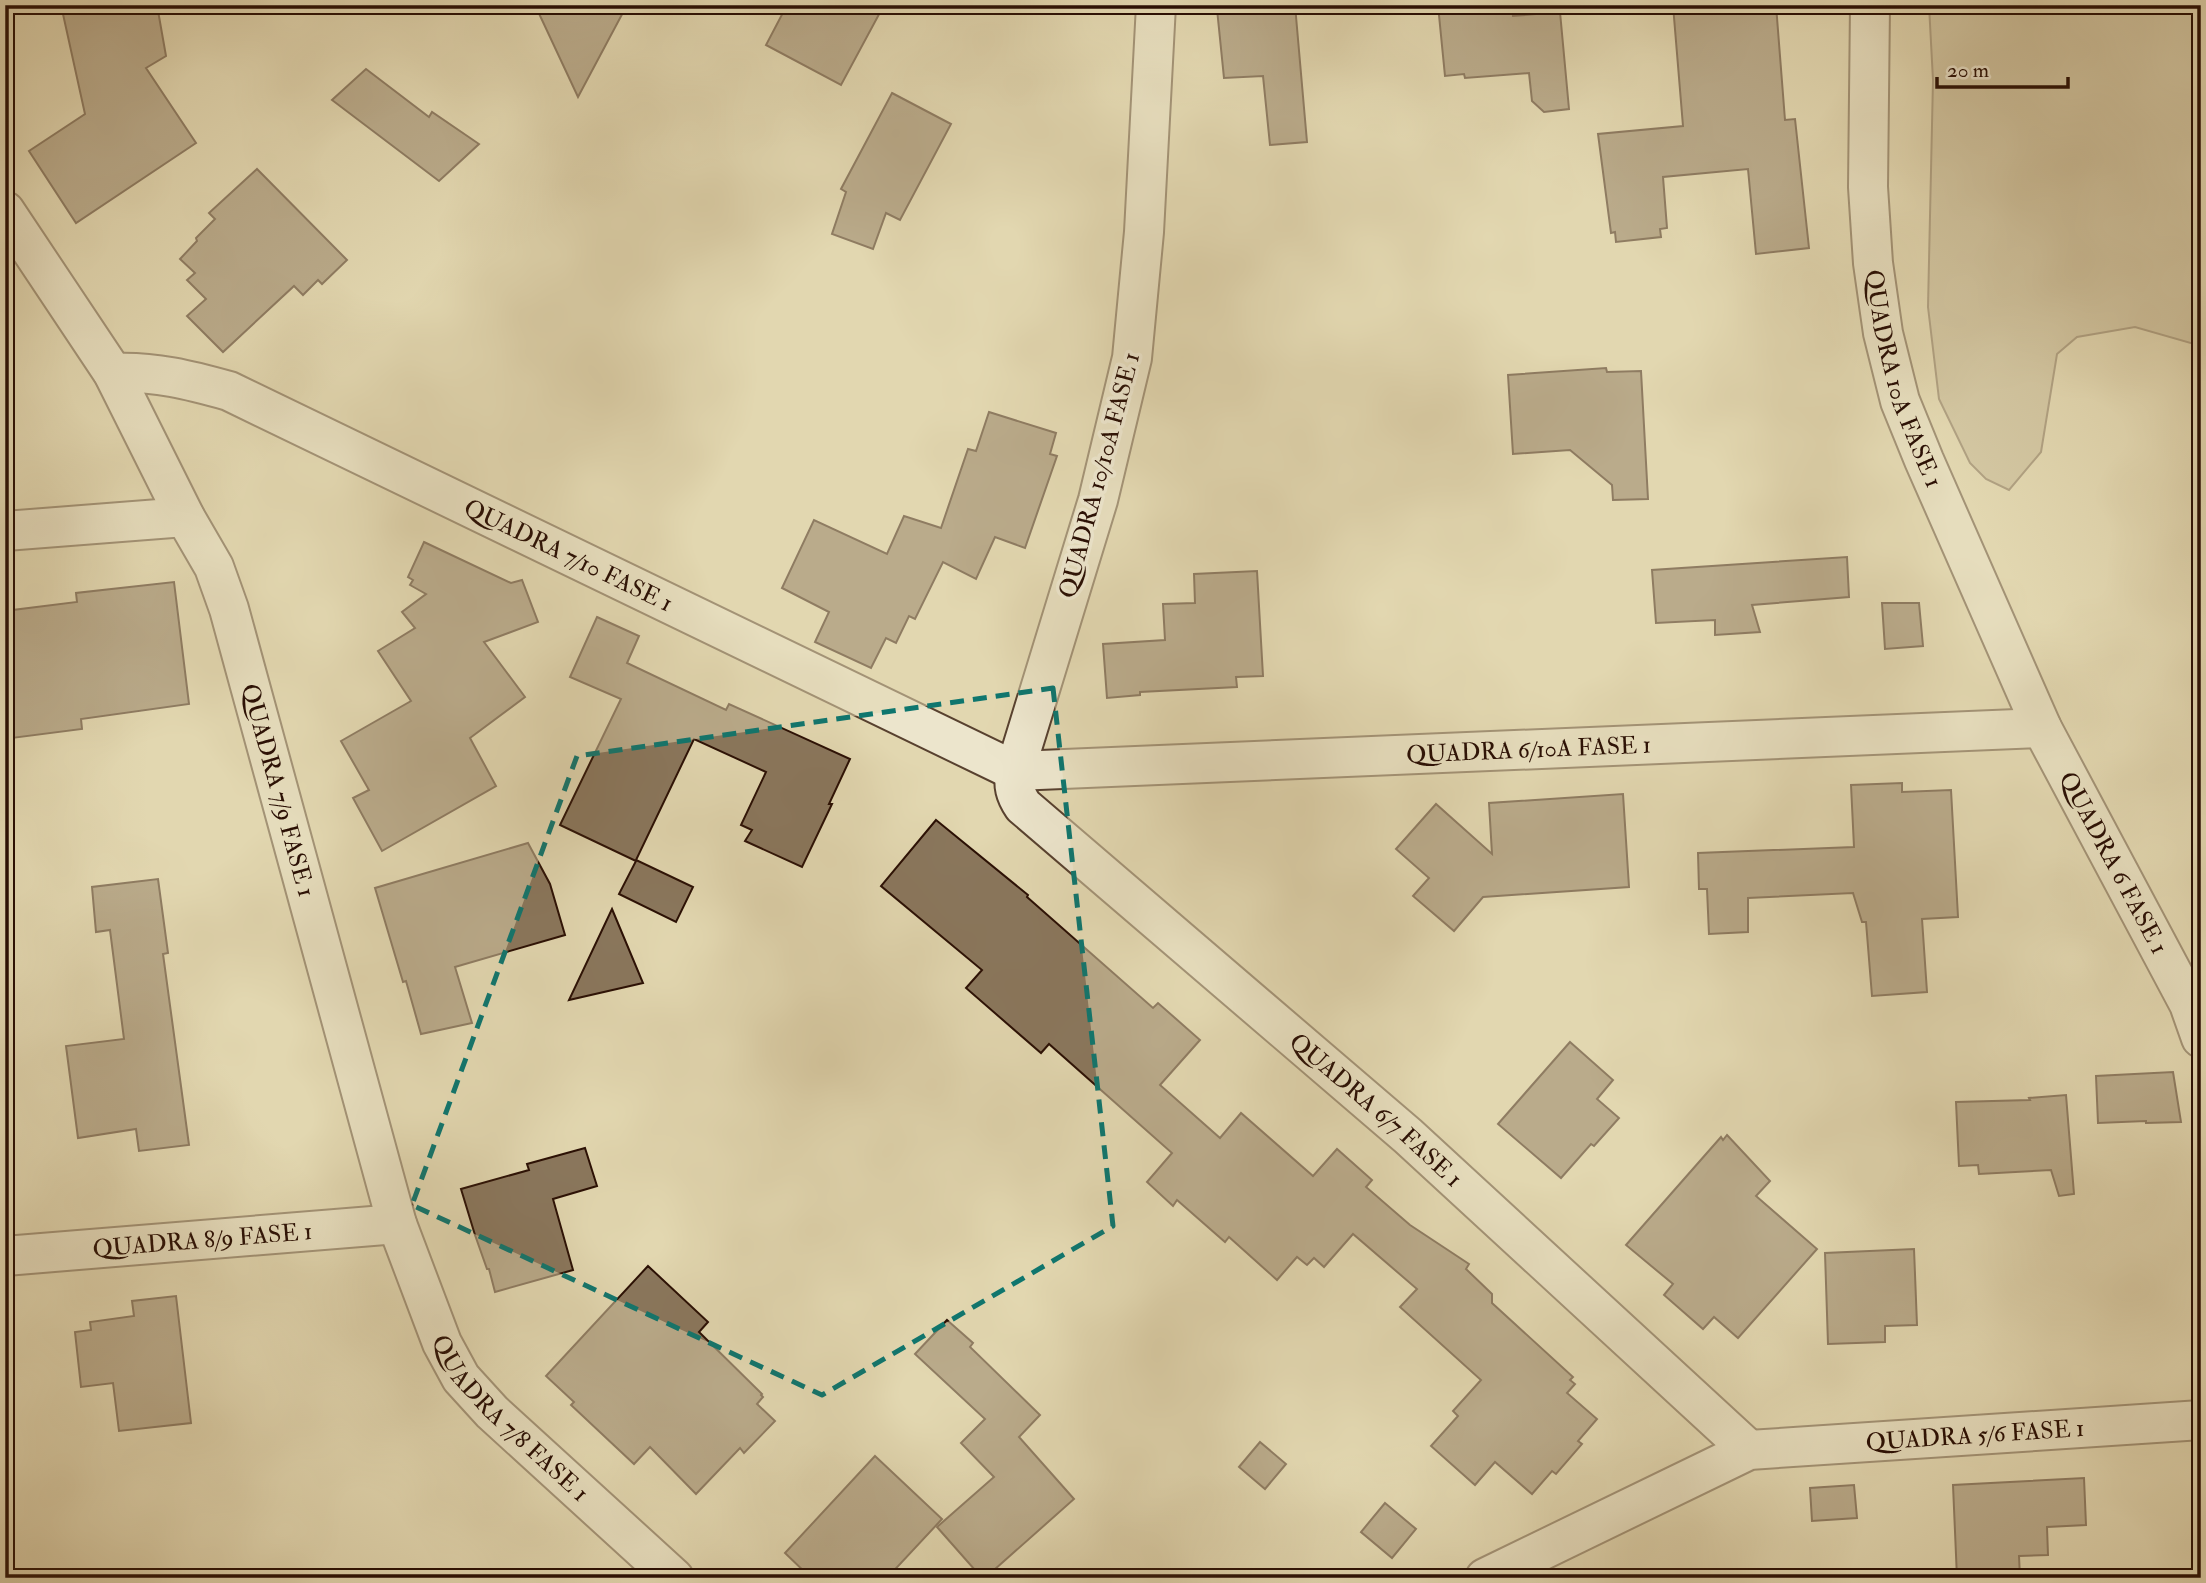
<svg xmlns="http://www.w3.org/2000/svg" width="2206" height="1583" viewBox="0 0 2206 1583" font-family="'IM FELL Double Pica',serif">
  <style>
    .green { fill: #c3b593; stroke: #76624c; stroke-width: 2 }
    .building { fill: #8a775d; stroke: #2a0f04; stroke-width: 2 }
    .lines { fill: none; stroke-linecap: round; stroke-linejoin: round }
    .street-casing { stroke: #58412f; stroke-width: 42 }
    .street { stroke: #ece5cc; stroke-width: 38 }
    .marked { fill: none; stroke: #0f766e; stroke-width: 5; stroke-dasharray: 14 9; stroke-linejoin: round }
    .labels { text-anchor: middle; stroke-width: 7; stroke-linejoin: round; paint-order: stroke }
    .street-label { font-size: 24px; fill: #2a0f04; stroke: #ece5cc }
  </style>
  <rect width="100%" height="100%" fill="#e2d7b0"/>
  <filter id="stains"><feTurbulence type="fractalNoise" baseFrequency=".00286" numOctaves="4"/><feColorMatrix values="0 0 0 0 .2 0 0 0 0 .09 0 0 0 0 .02 0 0 0 .5 -.17"/></filter>
  <radialGradient id="worn" r=".72"><stop offset=".6" stop-color="#630" stop-opacity="0"/><stop offset="1" stop-color="#630" stop-opacity=".3"/></radialGradient>
  <polygon class="green" points="1929,5 2201,5 2201,346 2135,327 2077,337 2057,354 2041,452 2009,490 1986,479 1970,463 1939,399 1928,307 1933,80"/>
  <g class="building">
    <polygon points="61,5 157,5 166,56 146,68 196,143 76,223 29,151 85,114"/>
    <polygon points="535,5 627,5 578,97"/>
    <polygon points="787,5 884,5 841,85 766,45"/>
    <polygon points="1277,5 1295,5 1307,142 1270,145 1263,76 1224,78 1217,9"/>
    <polygon points="1438,5 1512,5 1513,16 1560,12 1569,109 1544,112 1532,101 1529,73 1465,78 1464,74 1445,76"/>
    <polygon points="1673,5 1776,5 1785,120 1795,119 1809,248 1756,254 1748,169 1663,177 1667,228 1660,229 1661,237 1616,242 1615,232 1611,233 1598,134 1683,126"/>
    <polygon points="366,69 429,117 432,112 479,144 439,181 332,100"/>
    <polygon points="892,93 951,124 900,220 886,213 873,249 832,234 846,192 841,189"/>
    <polygon points="257,169 347,260 322,284 318,280 303,295 294,286 223,352 187,316 206,299 187,280 195,273 180,259 197,241 196,238 215,219 209,213"/>
    <polygon points="1606,368 1607,372 1641,371 1648,499 1613,500 1612,485 1570,450 1513,454 1508,375"/>
    <polygon points="989,412 1056,433 1050,454 1057,456 1025,548 995,537 976,579 943,562 915,619 909,616 896,643 886,638 871,668 815,642 829,612 782,588 814,520 887,554 904,516 941,528 968,449 976,451"/>
    <polygon points="424,542 511,583 522,580 538,622 484,642 525,697 470,738 496,786 382,851 353,798 369,790 341,741 411,701 378,651 415,628 402,612 426,594 410,585 413,580 408,577"/>
    <polygon points="1847,557 1849,597 1752,605 1760,632 1715,635 1715,620 1656,623 1652,570"/>
    <polygon points="1257,571 1263,676 1236,677 1237,687 1140,692 1140,695 1107,698 1103,644 1165,640 1163,604 1195,603 1194,574"/>
    <polygon points="174,582 189,704 81,719 82,729 12,738 9,712 5,713 5,611 77,602 76,593"/>
    <polygon points="1882,603 1919,603 1923,646 1885,649"/>
    <polygon points="597,617 639,636 627,663 726,710 729,704 850,759 829,804 832,804 802,867 745,841 752,830 741,825 766,772 694,739 636,860 693,887 676,922 619,894 636,861 560,825 621,699 570,677"/>
    <polygon points="1902,783 1902,792 1951,790 1958,917 1922,919 1927,992 1872,996 1866,922 1862,922 1853,893 1748,898 1748,932 1709,934 1707,889 1699,889 1698,853 1854,847 1851,785"/>
    <polygon points="1623,794 1629,887 1483,897 1454,931 1413,896 1429,878 1396,849 1436,804 1492,854 1489,803"/>
    <polygon points="936,820 1028,895 1027,897 1153,1008 1158,1003 1200,1040 1160,1085 1220,1138 1241,1113 1313,1176 1337,1149 1372,1180 1366,1187 1410,1225 1469,1264 1466,1269 1492,1294 1492,1303 1573,1377 1570,1380 1575,1384 1567,1393 1597,1419 1578,1441 1582,1444 1556,1474 1552,1471 1532,1494 1495,1462 1475,1485 1431,1446 1458,1416 1453,1411 1481,1380 1400,1307 1417,1289 1353,1234 1324,1267 1314,1258 1307,1265 1297,1257 1277,1280 1229,1237 1225,1242 1177,1200 1173,1206 1147,1182 1172,1153 1049,1044 1041,1053 966,988 982,970 881,886"/>
    <polygon points="528,843 550,884 565,935 455,967 472,1023 421,1034 406,981 403,982 375,888"/>
    <polygon points="158,879 168,953 163,954 189,1145 139,1151 136,1129 78,1138 66,1046 124,1039 110,930 96,932 92,887"/>
    <polygon points="612,909 643,983 569,1000"/>
    <polygon points="1570,1042 1613,1080 1597,1099 1619,1118 1594,1146 1591,1144 1561,1178 1498,1124"/>
    <polygon points="2173,1072 2181,1122 2146,1123 2146,1121 2098,1123 2096,1076"/>
    <polygon points="2066,1095 2074,1194 2059,1196 2051,1170 1979,1174 1978,1165 1959,1166 1956,1102 2030,1100 2029,1098"/>
    <polygon points="1727,1135 1770,1181 1756,1196 1817,1249 1738,1338 1714,1317 1703,1329 1664,1295 1673,1284 1626,1245 1721,1137 1723,1140"/>
    <polygon points="585,1148 597,1186 553,1199 573,1270 495,1292 489,1269 487,1269 475,1235 461,1189 529,1170 527,1164"/>
    <polygon points="1914,1249 1917,1325 1885,1326 1885,1342 1828,1344 1825,1253"/>
    <polygon points="648,1266 708,1322 699,1332 762,1394 761,1395 763,1397 757,1404 775,1421 744,1453 740,1448 696,1494 650,1447 634,1464 571,1405 574,1402 546,1376"/>
    <polygon points="176,1296 191,1423 119,1431 113,1383 81,1387 75,1332 91,1330 90,1322 134,1316 132,1301"/>
    <polygon points="947,1320 973,1343 970,1347 1040,1415 1019,1437 1074,1499 985,1578 982,1578 937,1527 994,1477 961,1443 985,1419 915,1354"/>
    <polygon points="1260,1442 1286,1464 1265,1489 1239,1467"/>
    <polygon points="875,1456 942,1519 887,1578 811,1578 785,1553"/>
    <polygon points="2084,1478 2086,1525 2047,1527 2048,1555 2019,1556 2020,1578 1957,1578 1953,1485"/>
    <polygon points="1854,1485 1857,1518 1812,1521 1810,1488"/>
    <polygon points="1385,1503 1416,1529 1392,1558 1361,1532"/>
  </g>
  <g class="lines">
    <g class="street-casing">
      <g id="street">
        <path id="s1" d="M1156,5L1144,232L1132,358L1098,500L1015,771C1013,786 1015,794 1023,806L1408,1136L1749,1450"/>
        <path id="s2" d="M1870,5L1868,187L1873,263L1883,333L1900,401L1924,460L2042,728L2189,1004L2201,1038"/>
        <path id="s3" d="M5,211L113,373L185,517L214,567L229,609L397,1224L442,1343L461,1378L492,1412L674,1578"/>
        <path id="s4" d="M113,373C154,371 190,380 229,391L1015,771L2042,728"/>
        <polyline points="5,531 185,517"/>
        <path id="s5" d="M5,1256L397,1224"/>
        <path id="s6" d="M1485,1578L1749,1450L2201,1420"/>
      </g>
    </g>
    <use href="#street" class="street"/>
  </g>
  <path d="M0 0H2206V1583H0ZM1053,688L1113,1226L822,1395L412,1205L577,756Z" fill="#e2d7b0" fill-opacity=".55" fill-rule="evenodd"/>
  <path class="marked" d="M1053,688L1113,1226L822,1395L412,1205L577,756Z"/>
  <g class="labels">
    <g class="street-label">
      <text dy="8" stroke="none"><textPath href="#s2" startOffset="378">QUADRA 10A FASE 1</textPath></text>
      <text transform="translate(1099 475) rotate(-75)" y="8">QUADRA 10/10A FASE 1</text>
      <text dy="8" stroke="none"><textPath href="#s4" startOffset="495">QUADRA 7/10 FASE 1</textPath></text>
      <text dy="8" stroke="none"><textPath href="#s4" startOffset="1505">QUADRA 6/10A FASE 1</textPath></text>
      <text dy="8" stroke="none"><textPath href="#s3" startOffset="646">QUADRA 7/9 FASE 1</textPath></text>
      <text dy="8" stroke="none"><textPath href="#s2" startOffset="908">QUADRA 6 FASE 1</textPath></text>
      <text dy="8" stroke="none"><textPath href="#s1" startOffset="1286">QUADRA 6/7 FASE 1</textPath></text>
      <text dy="8" stroke="none"><textPath href="#s5" startOffset="198">QUADRA 8/9 FASE 1</textPath></text>
      <text dy="8" stroke="none"><textPath href="#s3" startOffset="1325">QUADRA 7/8 FASE 1</textPath></text>
      <text dy="8" stroke="none"><textPath href="#s6" startOffset="520">QUADRA 5/6 FASE 1</textPath></text>
    </g>
  </g>
  <rect width="2206" height="1583" fill="none" stroke="#e2d7b0" stroke-width="28"/>
  <rect x="7" y="7" width="2192" height="1569" fill="none" stroke="#2a0f04" stroke-width="3.5"/>
  <rect x="14" y="14" width="2178" height="1555" fill="none" stroke="#2a0f04" stroke-width="2"/>
  <path d="M1937 77v10h131v-10" fill="none" stroke="#2a0f04" stroke-width="3.5"/>
  <text x="1947" y="77" font-size="21" fill="#2a0f04" stroke="#ece5cc" stroke-width="5" paint-order="stroke">20 m</text>
  <rect width="100%" height="100%" filter="url(#stains)"/>
  <rect width="100%" height="100%" fill="url(#worn)"/>
</svg>
